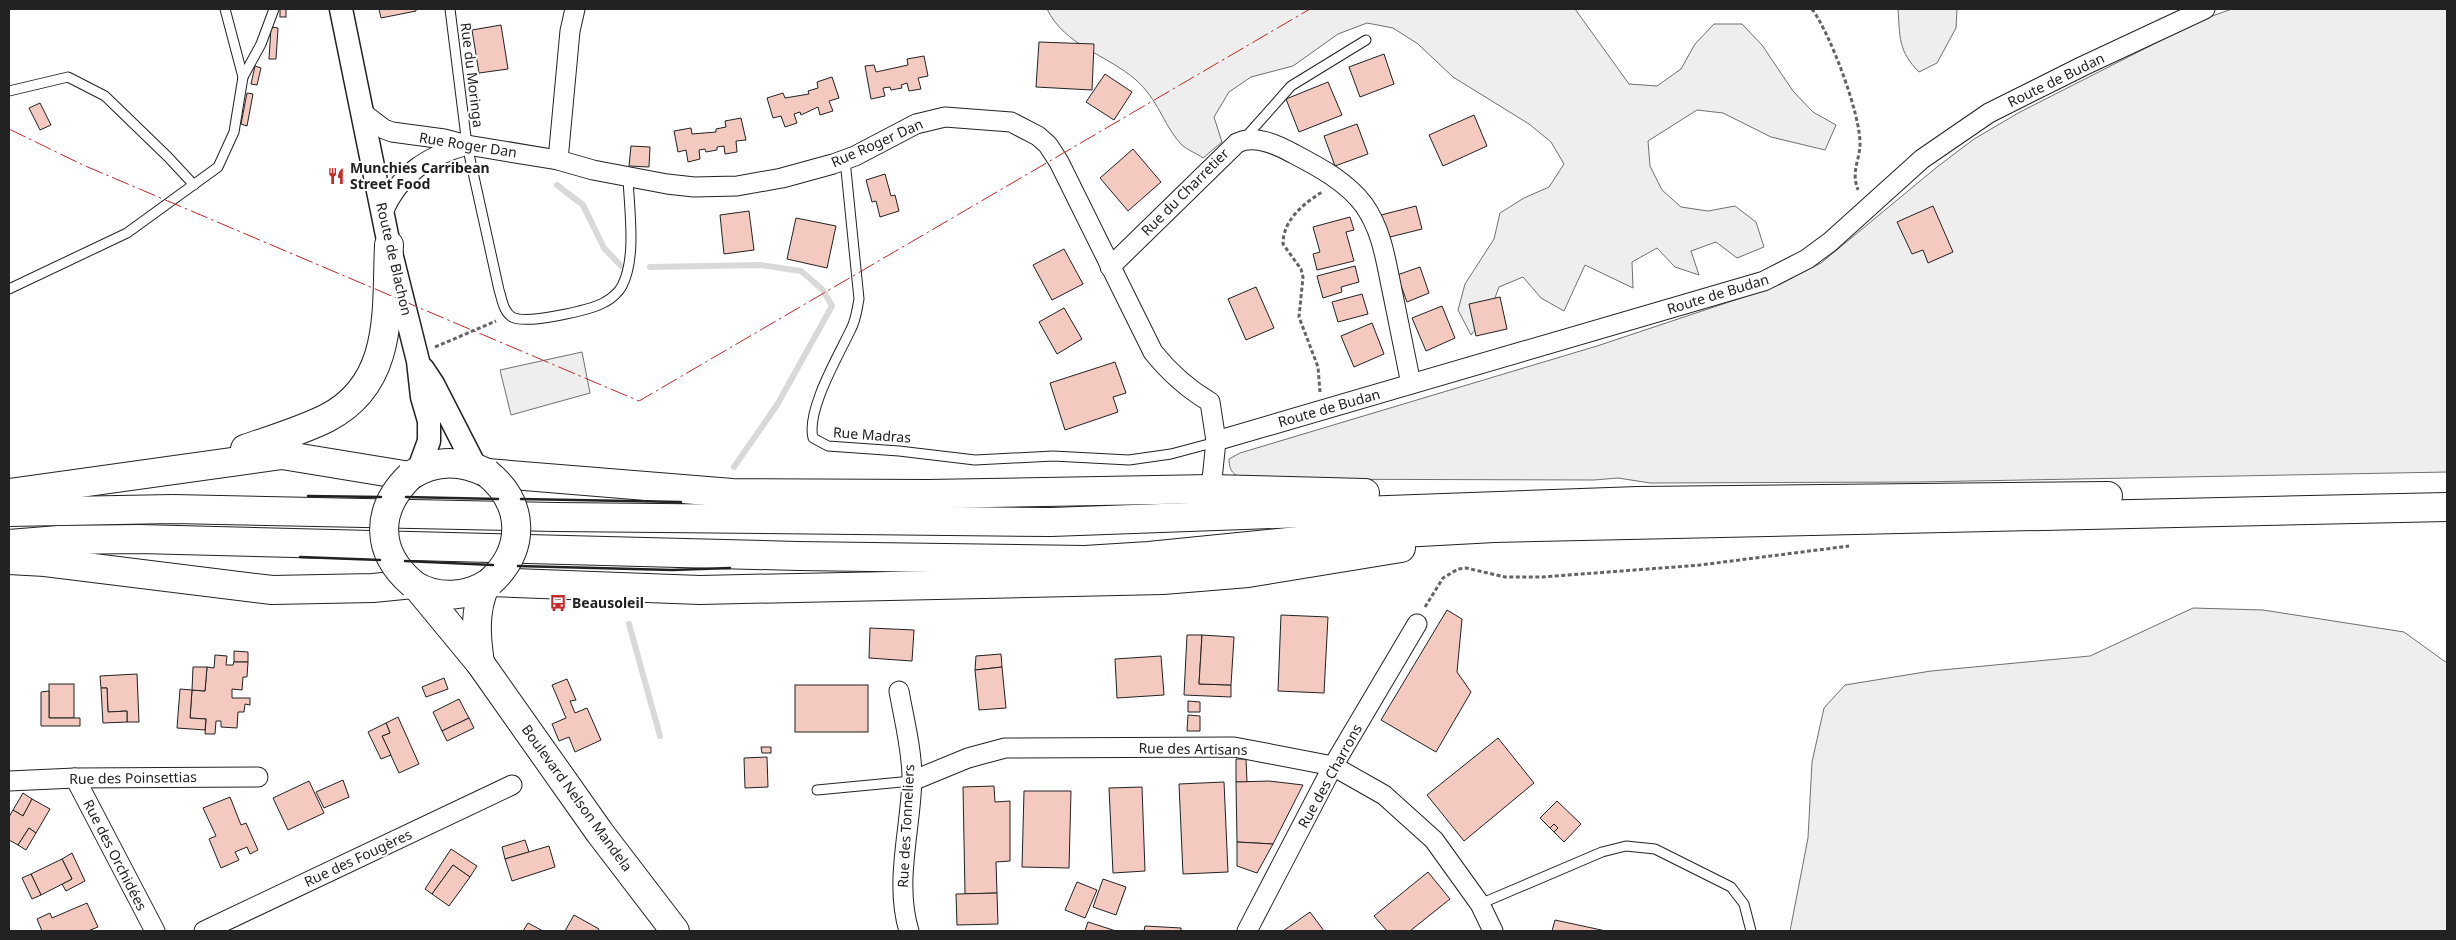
<svg xmlns="http://www.w3.org/2000/svg" width="2456" height="940" viewBox="0 0 2456 940" font-family="'Noto Sans',sans-serif">
  <style>
    .green { fill: #eee; stroke: #6f6f6f }
    .lines { fill: none; stroke-linecap: round; stroke-linejoin: round }
    .stream { stroke: #d9d9d9; stroke-width: 6 }
    .building { fill: #f3c9c0; stroke: #222 }
    .service-casing { stroke: #222; stroke-width: 11 }
    .minor-casing { stroke: #222; stroke-width: 21 }
    .tertiary-casing { stroke: #222; stroke-width: 25 }
    .primary-casing { stroke: #222; stroke-width: 30 }
    .trunk-casing { stroke: #222; stroke-width: 30 }
    .path { stroke: #646464; stroke-width: 3; stroke-dasharray: 4 2.5; stroke-linecap: butt }
    .service { stroke: #fff; stroke-width: 9 }
    .minor { stroke: #fff; stroke-width: 19 }
    .tertiary { stroke: #fff; stroke-width: 22 }
    .primary { stroke: #fff; stroke-width: 28 }
    .trunk { stroke: #fff; stroke-width: 28 }
    .primary-bridge-casing { stroke: #222; stroke-width: 30; stroke-linecap: butt }
    .primary-bridge { stroke: #fff; stroke-width: 28 }
    .wall { stroke: #222; stroke-width: 2.5 }
    .power { stroke: #c62828; stroke-width: 1; stroke-dasharray: 18 4 2.5 4; stroke-linecap: butt }
    .labels { text-anchor: middle; stroke-width: 4; stroke-linejoin: round; paint-order: stroke }
    .street-label { font-size: 14px; fill: #222; stroke: #fff }
    .poi-label { font-size: 14px; font-weight: bold; fill: #222; stroke: #fff; text-anchor: start }
  </style>
  <rect width="100%" height="100%" fill="#fff"/>
  <g class="green">
    <path d="M1047,9H1575L1629,84L1657,86L1681,69L1695,44L1714,24H1742L1762,45L1793,91L1813,112L1836,125L1825,150L1771,137L1723,113L1697,110L1648,141L1650,166L1662,190L1681,207L1708,211L1735,206L1756,222L1764,247L1737,258L1716,242L1691,251L1699,275L1675,267L1657,248L1632,262L1633,288L1585,265L1564,311L1541,298L1523,277L1499,287L1490,311L1471,335L1458,310L1465,284L1494,239L1500,213L1524,198L1549,187L1564,164L1551,142L1529,124L1453,77L1418,44L1393,28L1367,23L1338,34L1293,66L1251,77L1229,92L1214,117L1222,142L1203,158C1196,153 1185,149 1180,143C1162,122 1159,101 1136,80C1106,54 1065,46 1047,9Z"/>
    <path d="M1898,9H1957L1956,28L1937,63L1919,72C1898,51 1900,37 1898,9Z"/>
    <path d="M2232,9H2447V472L1918,482L1650,483L1618,478L1594,480L1245,479C1233,475 1229,471 1229,459L1240,453L1597,346L1774,287L1821,263L1937,167L1974,139L2020,112L2201,20Z"/>
    <polygon points="582,352 590,393 511,415 500,370"/>
    <polygon points="2193,608 2263,610 2404,632 2447,663 2447,931 1790,931 1808,838 1812,762 1824,708 1845,685 1931,671 2090,656"/>
  </g>
  <g class="lines">
    <g class="stream">
      <polyline points="557,185 583,205 604,248 621,266"/>
      <polyline points="650,267 760,265 801,271 823,290 832,306 777,405 734,467"/>
      <polyline points="629,624 660,736"/>
    </g>
  </g>
  <g class="building">
    <rect x="280" y="9" width="6" height="8"/>
    <polygon points="379,9 416,9 416,11 381,18"/>
    <polygon points="501,25 508,69 479,73 472,30"/>
    <polygon points="271,27 278,28 276,59 269,59"/>
    <polygon points="1039,42 1094,44 1092,90 1036,87"/>
    <polygon points="1384,54 1394,84 1360,97 1349,67"/>
    <polygon points="924,56 928,76 918,78 921,89 909,91 907,83 901,85 902,88 891,90 890,87 883,88 885,96 871,99 865,66 874,65 876,72 908,65 907,59"/>
    <polygon points="255,66 261,68 257,85 251,84"/>
    <polygon points="1105,74 1132,92 1114,120 1086,102"/>
    <polygon points="832,77 839,98 829,101 833,111 820,115 818,107 801,115 800,112 794,114 797,123 785,127 781,116 773,118 767,98 783,93 785,98 809,94 808,91 818,88 817,82"/>
    <polygon points="1328,82 1342,115 1299,132 1286,99"/>
    <polygon points="247,93 253,94 247,126 241,124"/>
    <polygon points="40,103 51,125 40,130 29,108"/>
    <polygon points="1474,115 1487,146 1443,166 1429,135"/>
    <polygon points="741,118 746,140 736,141 737,152 725,154 724,146 717,147 717,150 706,152 705,149 699,150 700,159 688,162 686,150 678,152 674,131 691,128 692,134 716,132 716,129 726,127 725,121"/>
    <polygon points="1357,124 1368,154 1335,166 1324,136"/>
    <polygon points="631,146 650,147 649,167 629,166"/>
    <polygon points="1133,149 1161,182 1128,211 1100,178"/>
    <polygon points="885,174 891,196 895,195 899,211 880,217 876,201 872,202 866,180"/>
    <polygon points="1416,206 1422,229 1386,238 1381,215"/>
    <polygon points="1933,206 1953,252 1928,263 1923,250 1912,254 1897,222"/>
    <polygon points="749,211 754,250 724,254 720,215"/>
    <polygon points="1350,217 1354,230 1346,232 1354,261 1317,270 1313,254 1320,252 1313,227"/>
    <polygon points="796,218 836,226 827,268 787,259"/>
    <polygon points="1064,249 1083,284 1052,300 1033,265"/>
    <polygon points="1355,266 1359,282 1341,287 1342,292 1323,298 1317,276"/>
    <polygon points="1420,267 1429,293 1407,302 1397,275"/>
    <polygon points="1256,287 1274,328 1246,340 1228,299"/>
    <polygon points="1362,294 1368,314 1338,322 1332,302"/>
    <polygon points="1500,297 1507,329 1476,336 1469,304"/>
    <polygon points="1442,306 1455,338 1426,351 1412,318"/>
    <polygon points="1064,308 1082,339 1057,354 1039,322"/>
    <polygon points="1372,323 1384,354 1354,367 1341,336"/>
    <polygon points="1115,362 1126,393 1113,397 1118,412 1065,430 1050,383"/>
    <polygon points="1447,610 1462,619 1457,672 1471,692 1436,752 1381,720"/>
    <polygon points="1281,615 1328,617 1324,693 1278,691"/>
    <polygon points="870,628 914,630 912,661 869,658"/>
    <polygon points="1187,635 1202,635 1199,684 1231,685 1231,697 1184,695"/>
    <polygon points="1202,635 1234,637 1231,685 1199,684"/>
    <polygon points="234,651 248,652 248,662 234,662"/>
    <polygon points="1001,654 1002,667 975,670 976,656"/>
    <polygon points="215,655 227,656 226,665 233,665 234,662 248,662 247,677 243,677 242,690 232,689 232,698 250,698 250,705 245,704 244,712 238,712 237,728 221,727 221,721 216,721 215,734 205,734 206,719 190,718 192,690 205,691 207,667 214,668"/>
    <polygon points="1161,656 1164,695 1117,698 1115,659"/>
    <polygon points="193,667 207,667 205,691 192,690"/>
    <polygon points="1002,667 1006,708 979,710 975,670"/>
    <polygon points="137,674 139,722 127,722 127,711 108,712 107,688 101,688 100,676"/>
    <polygon points="444,678 448,689 426,697 422,687"/>
    <polygon points="567,679 576,700 570,701 575,713 587,708 601,740 575,752 569,737 559,741 552,724 566,718 552,685"/>
    <rect x="49" y="684" width="25" height="34"/>
    <rect x="795" y="685" width="73" height="47"/>
    <polygon points="101,688 107,688 108,712 127,711 127,722 103,723"/>
    <polygon points="180,689 192,690 190,718 206,719 205,730 177,728"/>
    <polygon points="49,691 49,718 80,718 80,726 41,726 41,692"/>
    <polygon points="459,699 469,718 442,731 433,712"/>
    <polygon points="1188,701 1200,702 1200,712 1188,712"/>
    <polygon points="1188,715 1200,716 1200,731 1187,731"/>
    <polygon points="398,717 419,764 399,773 382,736 390,733 386,723"/>
    <polygon points="469,718 474,728 447,741 442,731"/>
    <polygon points="386,723 390,733 382,736 391,755 381,759 368,732"/>
    <polygon points="1498,738 1534,783 1464,841 1427,795"/>
    <polygon points="761,747 771,747 771,753 762,753"/>
    <polygon points="767,757 768,787 745,788 744,758"/>
    <polygon points="1236,759 1246,759 1247,782 1236,782"/>
    <polygon points="343,780 349,797 324,808 316,792"/>
    <polygon points="309,781 324,813 288,830 273,798"/>
    <polygon points="1269,781 1303,785 1273,844 1237,842 1236,782"/>
    <polygon points="1224,782 1228,872 1183,874 1179,784"/>
    <polygon points="994,786 995,802 1010,801 1010,861 996,862 997,893 965,894 963,787"/>
    <polygon points="1142,787 1145,871 1113,873 1109,788"/>
    <polygon points="1024,791 1071,791 1069,868 1022,867"/>
    <polygon points="23,793 32,799 23,816 13,810"/>
    <polygon points="230,797 241,825 246,823 258,850 250,854 247,847 235,852 239,860 221,868 209,839 216,836 203,808"/>
    <polygon points="32,799 50,809 36,833 29,828 18,845 9,840 9,817 13,810 23,816"/>
    <polygon points="1557,801 1581,824 1564,842 1554,832 1558,828 1554,824 1550,828 1540,818"/>
    <polygon points="1554,824 1558,828 1554,832 1550,828"/>
    <polygon points="29,828 36,833 26,850 18,845"/>
    <polygon points="525,840 529,852 505,859 502,847"/>
    <polygon points="1237,842 1273,844 1257,873 1237,866"/>
    <polygon points="549,846 555,867 512,881 505,859"/>
    <polygon points="451,849 477,866 470,877 453,865 432,894 425,889"/>
    <polygon points="72,853 85,881 66,891 62,884 72,879 62,859"/>
    <polygon points="62,859 72,879 41,895 31,874"/>
    <polygon points="453,865 470,877 449,906 432,894"/>
    <polygon points="1428,872 1450,899 1410,931 1387,931 1374,916"/>
    <polygon points="31,874 41,895 32,899 22,878"/>
    <polygon points="1103,879 1126,887 1116,915 1093,907"/>
    <polygon points="1077,882 1097,890 1085,918 1065,910"/>
    <polygon points="997,893 998,924 957,925 956,894"/>
    <polygon points="87,903 98,927 88,931 42,931 37,919 50,913 52,918"/>
    <polygon points="1310,912 1324,931 1283,931"/>
    <polygon points="574,915 599,929 598,931 565,931"/>
    <polygon points="1555,920 1606,931 1552,931"/>
    <polygon points="1088,922 1116,931 1085,931"/>
    <polygon points="528,923 543,931 523,931"/>
    <polygon points="1145,926 1181,928 1181,931 1144,931"/>
  </g>
  <g class="lines">
    <g class="service-casing">
      <g id="service">
        <polyline points="225,9 243,77"/>
        <path d="M450,9L467,145L499,290C502,299 503,311 512,317C526,325 591,310 605,302C611,299 619,292 622,286C637,257 629,209 628,177"/>
        <polyline points="9,91 68,77 105,96 168,157 194,185"/>
        <polyline points="1244,139 1291,86 1366,40"/>
        <path d="M845,160L859,299C857,309 856,320 851,329C839,355 806,410 813,438L828,446L899,451L975,460L1053,456L1129,460L1171,454L1216,442"/>
        <polyline points="9,289 127,233 218,167 234,132 243,77 261,44 274,9"/>
        <polyline points="817,790 912,781"/>
        <polyline points="1480,904 1602,852 1626,846 1655,849 1731,887 1744,904 1751,931"/>
      </g>
    </g>
    <g class="minor-casing">
      <g id="minor">
        <path d="M363,113L384,129L392,132L444,139L467,145L558,160L593,170L667,184L694,187L737,186L782,178L833,164L855,156L916,124L945,117L1011,122L1038,136L1048,145L1059,162L1153,352C1169,372 1188,389 1210,402L1216,441L1211,489"/>
        <polyline points="558,160 570,31 575,9"/>
        <path d="M383,212C400,173 428,156 467,145"/>
        <path d="M1110,267L1237,143C1255,134 1278,145 1294,154C1319,167 1347,182 1364,205C1383,232 1386,263 1393,295C1399,325 1405,355 1411,384"/>
        <polyline points="1216,441 1764,281 1807,259 1830,242 1922,159 1989,113 2083,66 2205,9"/>
        <path d="M899,691C904,719 912,750 912,778C911,829 894,882 909,931"/>
        <polyline points="75,778 155,931"/>
        <polyline points="9,781 75,778 258,777"/>
        <polyline points="912,781 968,758 1005,748 1234,747 1333,766 1384,795 1434,840 1480,904 1493,931"/>
        <polyline points="204,931 512,785"/>
        <polyline points="1247,931 1333,766 1417,624"/>
      </g>
    </g>
    <g class="tertiary-casing">
      <g id="tertiary">
        <polyline points="341,9 389,245 418,361 422,397 429,421 429,441 418,471"/>
        <polyline points="423,369 433,384 476,468"/>
      </g>
    </g>
    <g class="primary-casing">
      <g id="primary">
        <path d="M410,476C435,459 461,460 487,473"/>
        <path d="M414,585C437,599 467,598 490,582"/>
        <polyline points="418,588 480,663 600,833 675,931"/>
        <path d="M480,663C476,636 474,612 485,586"/>
      </g>
    </g>
    <g class="trunk-casing">
      <g id="trunk">
        <path d="M245,449C273,439 301,431 327,418C395,383 386,309 389,245"/>
        <polyline points="487,473 732,493 927,494 1211,489 1365,493"/>
        <polyline points="9,493 282,455 410,476"/>
        <polyline points="9,512 173,509 556,517 1051,522 1638,501 2108,496"/>
        <polyline points="9,544 59,540 139,539 798,556 1085,560 1149,556 1346,536 1494,528 2447,507"/>
        <polyline points="9,560 45,562 272,590 373,588 413,584"/>
        <polyline points="490,582 700,590 1163,580 1248,573 1401,548"/>
      </g>
    </g>
    <g class="path">
      <path d="M1812,9C1830,33 1861,115 1860,145C1859,163 1851,171 1858,190"/>
      <polyline points="435,347 496,321"/>
      <path d="M1320,392L1318,367L1299,317L1303,277L1301,269L1283,244C1283,220 1303,204 1322,192"/>
      <polyline points="1425,607 1443,578 1458,569 1466,568 1505,577 1543,577 1700,565 1849,546"/>
    </g>
    <use href="#service" class="service"/>
    <use href="#minor" class="minor"/>
    <use href="#tertiary" class="tertiary"/>
    <use href="#primary" class="primary"/>
    <use href="#trunk" class="trunk"/>
    <g class="primary-bridge-casing">
      <g id="primary-bridge">
        <path d="M487,473C525,504 526,549 490,582"/>
        <path d="M410,476C375,510 375,552 413,584"/>
      </g>
    </g>
    <use href="#primary-bridge" class="primary-bridge"/>
    <g class="wall">
      <polyline points="308,496 381,497"/>
      <polyline points="406,497 498,499"/>
      <polyline points="521,499 681,502"/>
      <polyline points="300,557 380,560"/>
      <polyline points="405,561 493,565"/>
      <polyline points="518,566 672,570 730,568"/>
    </g>
    <polyline class="power" points="9,129 83,165 639,401 1310,9"/>
  </g>
  <defs>
    <g id="restaurant-bare" transform="scale(1.35)"><path d="M-5-6h1v4h1v-4h1v4h1v-4h1v5L-1.5 .5V6h-2V.5L-5-1ZM5-6V6H3V1.5H1.5Q1.5-4 5-6Z" fill="#c62828" stroke="#fff" stroke-width="2.5" paint-order="stroke"/></g>
    <g id="bus-bare" transform="scale(1.35)"><path d="M-5-6H5V4H4V6H2V4H-2V6H-4V4H-5ZM-3.5-4V0h7V-4ZM-3.5 1.2v1.5H-2V1.2ZM2 1.2v1.5H3.5V1.2Z" fill="#c62828" stroke="#fff" stroke-width="2.5" paint-order="stroke"/></g>
  </defs>
  <g fill-rule="evenodd">
    <use href="#restaurant-bare" x="336" y="176"/>
    <use href="#bus-bare" x="558" y="603"/>
  </g>
  <g class="labels">
    <g class="street-label">
      <text transform="translate(472 75) rotate(83)" y="5">Rue du Moringa</text>
      <text transform="translate(2056 80) rotate(-26)" y="5">Route de Budan</text>
      <text transform="translate(877 143) rotate(-24)" y="5">Rue Roger Dan</text>
      <text transform="translate(468 145) rotate(9)" y="5">Rue Roger Dan</text>
      <text transform="translate(1185 192) rotate(-45)" y="5">Rue du Charretier</text>
      <text transform="translate(394 259) rotate(77)" y="5">Route de Blachon</text>
      <text transform="translate(1718 294) rotate(-17)" y="5">Route de Budan</text>
      <text transform="translate(1329 408) rotate(-16)" y="5">Route de Budan</text>
      <text transform="translate(872 435) rotate(4)" y="5">Rue Madras</text>
      <text transform="translate(1193 749) rotate(1)" y="5">Rue des Artisans</text>
      <text transform="translate(1330 776) rotate(-61)" y="5">Rue des Charrons</text>
      <text transform="translate(133 778) rotate(-1)" y="5">Rue des Poinsettias</text>
      <text transform="translate(577 798) rotate(54)" y="5">Boulevard Nelson Mandela</text>
      <text transform="translate(906 826) rotate(-87)" y="5">Rue des Tonneliers</text>
      <text transform="translate(115 855) rotate(63)" y="5">Rue des Orchidées</text>
      <text transform="translate(358 858) rotate(-25)" y="5">Rue des Fougères</text>
    </g>
    <g class="poi-label">
      <text x="350" y="173">Munchies Carribean<tspan x="350" dy="16">Street Food</tspan></text>
      <text x="572" y="608">Beausoleil</text>
    </g>
  </g>
  <rect width="2456" height="940" fill="none" stroke="#222222" stroke-width="20"/>
</svg>
